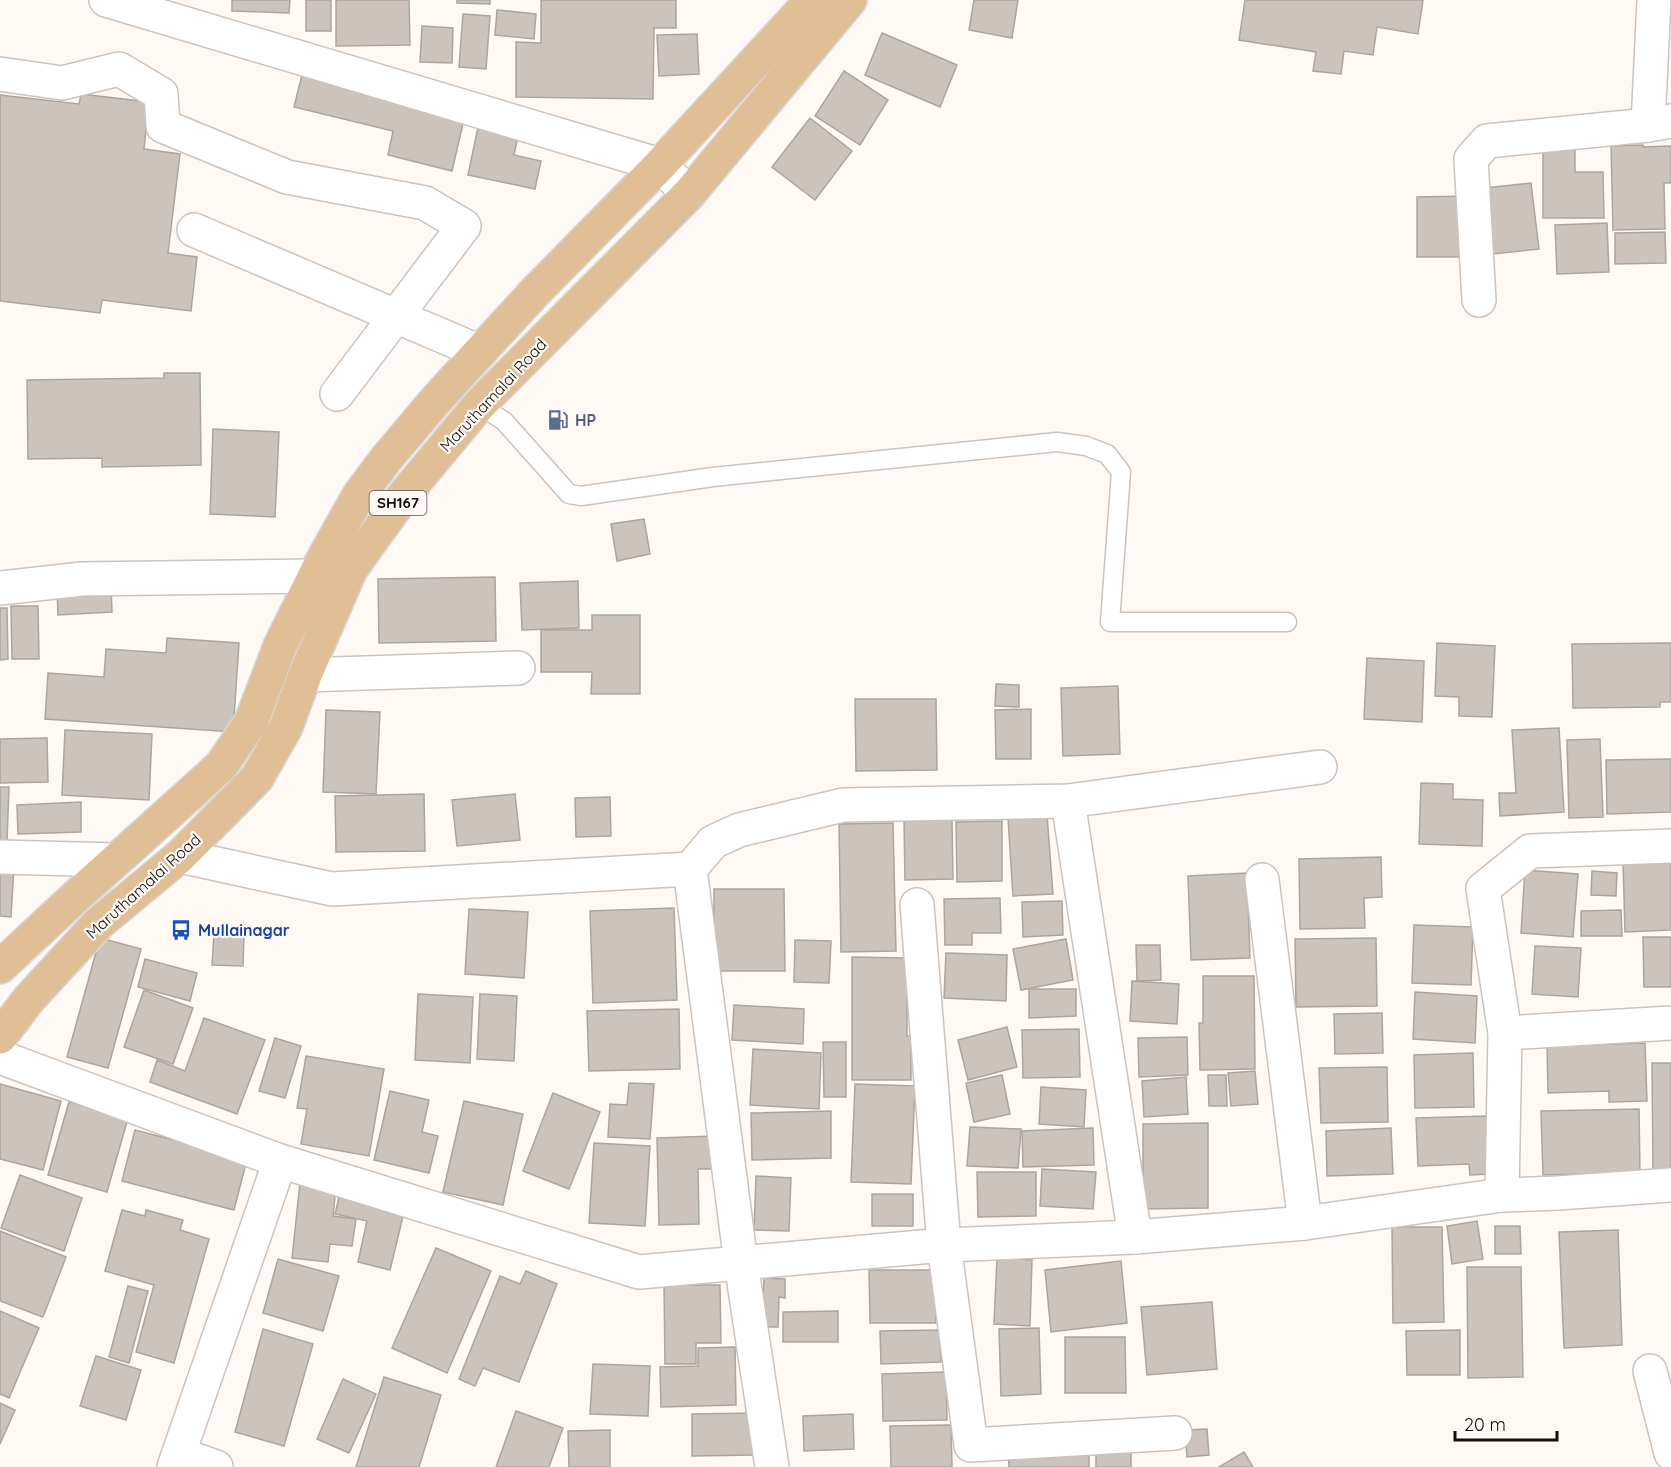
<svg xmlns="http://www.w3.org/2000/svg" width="1671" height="1467" viewBox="0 0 1671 1467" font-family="Quicksand,sans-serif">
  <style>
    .building { fill: #ccc3bd; stroke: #aca49f; stroke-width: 1.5 }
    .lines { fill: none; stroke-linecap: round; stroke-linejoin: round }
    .service-casing { stroke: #cbc3bd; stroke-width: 21 }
    .minor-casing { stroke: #cbc3bd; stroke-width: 36 }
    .primary-casing { stroke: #d9d8d8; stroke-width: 36 }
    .service { stroke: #fff; stroke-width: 18 }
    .minor { stroke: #fff; stroke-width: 33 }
    .primary { stroke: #e0bf96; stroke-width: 33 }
    .labels { text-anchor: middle; stroke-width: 4.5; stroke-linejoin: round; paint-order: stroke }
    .shield { fill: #fef9f5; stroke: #585452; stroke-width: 1.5 }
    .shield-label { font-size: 15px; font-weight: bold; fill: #110e0c }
    .street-label { font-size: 16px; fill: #110e0c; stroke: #fef9f5 }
    .service-label { font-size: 16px; font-weight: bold; fill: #4e5e75; stroke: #fef9f5; text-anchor: start }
    .transit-label { font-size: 16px; font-weight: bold; fill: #164399; stroke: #fef9f5; text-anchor: start }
  </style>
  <rect width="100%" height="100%" fill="#fef9f5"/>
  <g class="building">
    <polygon points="232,0 290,0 289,13 232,11"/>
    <rect x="306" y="0" width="25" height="31"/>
    <polygon points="336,0 409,0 410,45 336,46"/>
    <polygon points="457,0 490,0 490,4 457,3"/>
    <polygon points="541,0 676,0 676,28 654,28 653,99 516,97 516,42 541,43"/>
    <polygon points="974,0 1018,0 1012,38 969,30"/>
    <polygon points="1245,0 1423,0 1418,34 1377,27 1373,55 1344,51 1341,74 1313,71 1316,52 1239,40"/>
    <polygon points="497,10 536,14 534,39 495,35"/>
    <polygon points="463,14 490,16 486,69 459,67"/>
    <polygon points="422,26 453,28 452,63 420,62"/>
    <polygon points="882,33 957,65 940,107 865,75"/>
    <polygon points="697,34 699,74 659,76 657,35"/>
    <polygon points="844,71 888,100 860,145 815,116"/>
    <polygon points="302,75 465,115 452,171 388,155 393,131 294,107"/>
    <polygon points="81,94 149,102 144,149 180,154 168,253 197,257 191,311 102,300 100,313 0,301 0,95 79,104"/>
    <polygon points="480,118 520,126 514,155 541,161 535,189 468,175"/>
    <polygon points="810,118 852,151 815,200 772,167"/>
    <polygon points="1543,145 1575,145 1575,172 1603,172 1604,218 1543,218"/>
    <polygon points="1643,145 1643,147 1671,146 1671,183 1664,183 1665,229 1613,230 1611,146"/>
    <polygon points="1531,183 1539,249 1483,255 1476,189"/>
    <polygon points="1470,196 1471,257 1417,257 1417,197"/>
    <polygon points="1607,223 1609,272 1557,274 1555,225"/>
    <polygon points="1665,232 1666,263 1615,264 1615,233"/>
    <polygon points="164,373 200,373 201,465 102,467 102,458 28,459 27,380 164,378"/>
    <polygon points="213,429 279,432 275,517 210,514"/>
    <polygon points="644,519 650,554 617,561 611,524"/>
    <polygon points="495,577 496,641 379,643 378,579"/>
    <polygon points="578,581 579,628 522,630 520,583"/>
    <polygon points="111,587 112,612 58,615 57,589"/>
    <polygon points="11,606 38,606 39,659 12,659"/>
    <polygon points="0,608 7,608 8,659 0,660"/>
    <polygon points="592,615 640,615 640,694 591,694 592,672 541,672 541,630 592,630"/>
    <polygon points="167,638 239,643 233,732 45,719 48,673 104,677 106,649 166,653"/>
    <polygon points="1437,643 1495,646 1492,717 1459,716 1459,697 1435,696"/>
    <polygon points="1671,643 1671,702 1660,702 1660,707 1573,708 1572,644"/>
    <polygon points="1367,658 1424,661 1422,722 1364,719"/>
    <polygon points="996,684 1019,685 1019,707 995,706"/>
    <polygon points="1118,686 1120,754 1063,756 1061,688"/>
    <polygon points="855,699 936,699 937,770 856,771"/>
    <polygon points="1031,709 1031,759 996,759 995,710"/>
    <polygon points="326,710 380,712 376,794 323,792"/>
    <polygon points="1559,728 1564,812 1500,816 1499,793 1516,793 1512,730"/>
    <polygon points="65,730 152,734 149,800 62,795"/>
    <polygon points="47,738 48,782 0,783 0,739"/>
    <polygon points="1600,739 1603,817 1569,818 1567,740"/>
    <polygon points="1671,759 1671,812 1607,814 1606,760"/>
    <polygon points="1421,783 1453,784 1453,799 1483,800 1482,846 1419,844"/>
    <polygon points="0,787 9,787 7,842 0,842"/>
    <polygon points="424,794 425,851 336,852 335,796"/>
    <polygon points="515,794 520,840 457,846 452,800"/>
    <polygon points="610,797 611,836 576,837 575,798"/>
    <polygon points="81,802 81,832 18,834 17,805"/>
    <polygon points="1047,815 1053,894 1013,896 1008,818"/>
    <polygon points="952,820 953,879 905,880 904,821"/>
    <polygon points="1002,821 1002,881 957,882 956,822"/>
    <polygon points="893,823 896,951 841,952 839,824"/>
    <polygon points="1381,857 1382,897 1364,898 1365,928 1300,929 1299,859"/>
    <polygon points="1671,861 1671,930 1625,932 1623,862"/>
    <polygon points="0,865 14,866 11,917 0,916"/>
    <polygon points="1525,870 1578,874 1573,937 1521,933"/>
    <polygon points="1592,871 1617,873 1616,896 1591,895"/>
    <polygon points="1247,873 1250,958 1191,960 1188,876"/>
    <polygon points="714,889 784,889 785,971 714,971"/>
    <polygon points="1000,898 1001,933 972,933 972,945 945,945 944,899"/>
    <polygon points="1062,901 1063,935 1023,937 1022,902"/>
    <polygon points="674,908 677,1000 593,1003 590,911"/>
    <polygon points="469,909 528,912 524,978 465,974"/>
    <polygon points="1621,910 1622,936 1581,936 1581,911"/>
    <polygon points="1414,925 1473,927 1471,985 1412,983"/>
    <polygon points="214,934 244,935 243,966 212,965"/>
    <polygon points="1643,937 1671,937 1671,987 1644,987"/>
    <polygon points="100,938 141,949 108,1068 67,1057"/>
    <polygon points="1376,938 1377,1006 1296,1007 1295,939"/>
    <polygon points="1066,939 1073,980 1021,990 1013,949"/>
    <polygon points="795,940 831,941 829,983 794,982"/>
    <polygon points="1136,945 1160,945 1161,980 1137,981"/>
    <polygon points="1535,946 1581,948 1578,997 1532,994"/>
    <polygon points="946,953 1007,955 1006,1001 944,998"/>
    <polygon points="852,957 907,958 907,1036 911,1036 911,1080 852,1080"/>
    <polygon points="145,959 197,973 190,1001 138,987"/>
    <polygon points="1203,976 1254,976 1255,1069 1200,1070 1199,1023 1203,1023"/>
    <polygon points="1132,981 1179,984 1177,1024 1130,1021"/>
    <polygon points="1029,989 1076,989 1076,1016 1029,1018"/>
    <polygon points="144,990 193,1008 173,1064 124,1047"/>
    <polygon points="1415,992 1477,996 1475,1043 1413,1039"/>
    <polygon points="418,994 473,997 470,1063 415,1060"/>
    <polygon points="480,994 517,996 514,1061 477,1059"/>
    <polygon points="734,1005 804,1009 803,1044 732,1040"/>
    <polygon points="679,1009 680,1069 589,1071 587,1011"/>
    <polygon points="1382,1013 1383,1053 1335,1054 1334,1014"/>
    <polygon points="204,1018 265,1040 237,1114 150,1082 157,1060 185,1071"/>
    <polygon points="1007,1027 1017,1067 968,1080 958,1040"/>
    <polygon points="1079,1029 1080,1077 1023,1078 1022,1030"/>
    <polygon points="1187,1037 1188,1075 1139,1077 1138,1038"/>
    <polygon points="275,1038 301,1046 285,1098 259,1091"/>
    <polygon points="823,1042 846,1042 846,1097 824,1097"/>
    <polygon points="1645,1043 1647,1101 1609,1102 1609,1091 1548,1093 1547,1046"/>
    <polygon points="753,1049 821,1053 819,1109 750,1105"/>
    <polygon points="1473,1053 1474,1107 1415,1108 1414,1055"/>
    <polygon points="306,1056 384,1069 369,1156 301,1144 307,1109 297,1108"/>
    <polygon points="1652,1063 1671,1063 1671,1172 1653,1172"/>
    <polygon points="1387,1067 1388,1122 1321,1123 1319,1068"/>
    <polygon points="1255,1071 1258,1104 1231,1106 1228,1073"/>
    <polygon points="1002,1075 1010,1114 974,1122 966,1083"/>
    <polygon points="1208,1075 1226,1075 1227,1106 1209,1106"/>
    <polygon points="1186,1077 1188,1114 1144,1117 1142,1081"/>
    <polygon points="629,1083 654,1084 650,1139 608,1137 610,1104 627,1105"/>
    <polygon points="0,1084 61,1101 43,1170 0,1159"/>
    <polygon points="855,1084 915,1086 911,1184 851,1182"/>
    <polygon points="1041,1087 1086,1090 1084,1127 1039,1124"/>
    <polygon points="390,1091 429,1100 422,1132 438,1136 429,1173 374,1160"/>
    <polygon points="553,1093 600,1112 569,1189 523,1171"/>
    <polygon points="464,1101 523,1114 503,1205 443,1192"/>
    <polygon points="69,1102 128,1118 107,1192 48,1175"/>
    <polygon points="1639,1109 1640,1173 1543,1175 1541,1111"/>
    <polygon points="831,1111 831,1158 752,1160 751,1113"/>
    <polygon points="1488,1116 1490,1174 1470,1175 1469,1164 1418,1166 1416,1118"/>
    <polygon points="1208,1123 1208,1208 1143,1209 1143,1124"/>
    <polygon points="970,1127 1021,1129 1018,1168 967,1166"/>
    <polygon points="1093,1128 1094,1165 1023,1167 1022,1131"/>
    <polygon points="1391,1128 1393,1174 1327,1176 1326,1131"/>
    <polygon points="135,1130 247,1159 234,1210 122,1181"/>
    <polygon points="715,1136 716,1169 698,1169 699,1224 659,1225 657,1138"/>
    <polygon points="594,1143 650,1146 645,1226 589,1223"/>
    <polygon points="1042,1169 1096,1172 1093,1209 1040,1206"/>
    <polygon points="977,1172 1036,1172 1036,1216 978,1217"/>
    <polygon points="20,1175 82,1198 64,1251 1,1228"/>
    <polygon points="756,1176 791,1178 789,1231 754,1230"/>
    <polygon points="300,1183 336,1187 333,1216 356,1219 352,1246 330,1244 328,1262 292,1258"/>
    <rect x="872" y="1194" width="41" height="32"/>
    <polygon points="339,1197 404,1212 390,1270 358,1262 367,1221 335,1214"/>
    <polygon points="122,1210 145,1216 146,1210 183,1220 180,1230 209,1239 174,1363 136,1352 154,1285 105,1271"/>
    <polygon points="1477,1221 1483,1259 1452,1264 1447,1226"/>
    <polygon points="1495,1226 1520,1226 1521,1254 1495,1254"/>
    <polygon points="1392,1227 1442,1227 1444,1322 1393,1323"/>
    <polygon points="1618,1230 1622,1345 1564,1348 1559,1232"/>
    <polygon points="0,1231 66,1257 43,1317 0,1301"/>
    <polygon points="436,1248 491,1271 447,1373 392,1348"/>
    <polygon points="997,1258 1032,1260 1030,1326 994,1324"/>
    <polygon points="278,1259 339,1276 323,1331 263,1313"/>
    <polygon points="1121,1261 1127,1323 1051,1332 1045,1270"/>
    <polygon points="1467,1267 1521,1267 1523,1377 1468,1378"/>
    <polygon points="869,1270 935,1270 936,1323 870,1323"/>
    <polygon points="526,1271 557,1284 519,1382 483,1368 475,1386 459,1379 500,1276 520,1284"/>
    <polygon points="764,1278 785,1279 785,1298 779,1297 778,1327 762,1327"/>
    <polygon points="664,1285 720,1285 721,1343 696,1343 696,1364 665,1364"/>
    <polygon points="128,1286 148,1291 129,1363 109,1357"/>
    <polygon points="1212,1302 1217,1369 1147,1375 1141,1307"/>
    <polygon points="0,1311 39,1328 9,1398 0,1394"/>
    <polygon points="838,1311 838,1342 783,1342 783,1312"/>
    <polygon points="1039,1328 1041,1394 1001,1396 999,1329"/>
    <polygon points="263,1329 313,1344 284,1446 235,1432"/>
    <polygon points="940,1330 941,1362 881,1364 880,1331"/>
    <polygon points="1460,1330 1460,1375 1407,1375 1406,1331"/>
    <polygon points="1065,1337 1125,1337 1126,1393 1065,1393"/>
    <polygon points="735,1347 736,1405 661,1407 660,1367 698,1366 698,1348"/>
    <polygon points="96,1356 141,1370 126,1420 80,1406"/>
    <polygon points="593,1364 650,1366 648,1416 590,1414"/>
    <polygon points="946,1372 947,1420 883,1421 882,1374"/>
    <polygon points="384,1377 441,1395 419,1467 356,1467"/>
    <polygon points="343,1379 376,1394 349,1453 317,1439"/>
    <polygon points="0,1403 15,1410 0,1444"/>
    <polygon points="516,1411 563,1428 549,1467 496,1467"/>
    <polygon points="754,1413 754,1455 692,1456 692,1414"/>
    <polygon points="853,1414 854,1449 804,1451 803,1416"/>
    <polygon points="951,1425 952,1467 891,1467 890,1426"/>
    <polygon points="1207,1429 1209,1455 1187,1457 1185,1430"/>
    <polygon points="610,1430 610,1467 569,1467 568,1431"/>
    <rect x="1096" y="1442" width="35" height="25"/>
    <polygon points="1089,1445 1089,1467 1009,1467 1008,1446"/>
    <polygon points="1244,1452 1253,1467 1219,1467"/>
  </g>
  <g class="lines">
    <g class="service-casing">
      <polyline id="service" points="479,405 504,421 569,494 581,496 713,477 1057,442 1086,446 1107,454 1121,472 1110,622 1287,622"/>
    </g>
    <g class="minor-casing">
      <g id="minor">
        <polyline points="106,0 660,165 689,194"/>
        <polyline points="1654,0 1648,125 1671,121"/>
        <polyline points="0,74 62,83 119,69 161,94 163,126 287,177 425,203 464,226 337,394"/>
        <polyline points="194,230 480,352"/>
        <polyline points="1479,300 1471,159 1487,141 1648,125"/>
        <polyline points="0,588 82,579 315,576"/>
        <polyline points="305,675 518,668"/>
        <polyline points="1068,801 1135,1237"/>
        <polyline points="180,856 332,889 690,869"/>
        <polyline points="0,857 116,860"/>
        <polyline points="1262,880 1305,1223"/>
        <polyline points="917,905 944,1245 971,1445 1175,1433"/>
        <polyline points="1505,1033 1483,889 1530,851 1671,846"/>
        <polyline points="0,1057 280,1161 639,1272 944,1245 1135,1237 1305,1223 1502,1195 1505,1033 1671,1023"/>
        <polyline points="1502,1195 1558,1193 1671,1185"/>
        <polyline points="1650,1371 1671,1453"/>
        <polyline points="179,1454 216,1467"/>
        <polyline points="174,1467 280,1161"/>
        <polyline points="772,1467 741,1263 690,869 713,842 739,830 843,805 1068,801 1320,767"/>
      </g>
    </g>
    <g class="primary-casing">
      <g id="primary">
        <polyline points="0,967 72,900 221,766 251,722 280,646 323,559 359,495 386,459 435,401 534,293 660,165 812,0"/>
        <polyline points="0,1037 29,999 98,924 180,856 257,778 286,727 305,675 351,569 405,494 479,405 689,194 850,0"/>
      </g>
    </g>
    <use href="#service" class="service"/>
    <use href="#minor" class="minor"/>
    <use href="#primary" class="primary"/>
  </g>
  <defs>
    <g id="fuel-bare" transform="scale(1.62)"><path d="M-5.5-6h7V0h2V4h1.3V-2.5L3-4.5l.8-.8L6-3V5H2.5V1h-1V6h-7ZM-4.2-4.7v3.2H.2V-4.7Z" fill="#5c6f8a" stroke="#fef9f5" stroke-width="2.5" paint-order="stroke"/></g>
    <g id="bus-bare" transform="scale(1.62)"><path d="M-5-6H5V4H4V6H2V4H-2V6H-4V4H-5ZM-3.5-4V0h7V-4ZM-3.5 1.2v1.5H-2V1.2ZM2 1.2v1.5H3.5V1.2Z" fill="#1a4fb4" stroke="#fef9f5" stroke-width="2.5" paint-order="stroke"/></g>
  </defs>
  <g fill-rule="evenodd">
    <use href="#fuel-bare" x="558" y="420"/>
    <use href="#bus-bare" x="181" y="930"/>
  </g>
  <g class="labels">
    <rect class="shield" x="369.5" y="491" width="57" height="24" rx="4.5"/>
    <g class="shield-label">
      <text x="398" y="508">SH167</text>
    </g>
    <g class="street-label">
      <text transform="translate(493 395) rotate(-47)" y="6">Maruthamalai Road</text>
      <text transform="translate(143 886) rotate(-42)" y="6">Maruthamalai Road</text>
    </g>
    <g class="service-label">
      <text x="575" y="426">HP</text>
    </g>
    <g class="transit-label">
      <text x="198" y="936">Mullainagar</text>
    </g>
  </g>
  <path d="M1455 1431v9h102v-9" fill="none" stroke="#110e0c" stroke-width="3"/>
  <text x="1464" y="1431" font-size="18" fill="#110e0c" stroke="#fef9f5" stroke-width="4.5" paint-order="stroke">20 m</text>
</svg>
